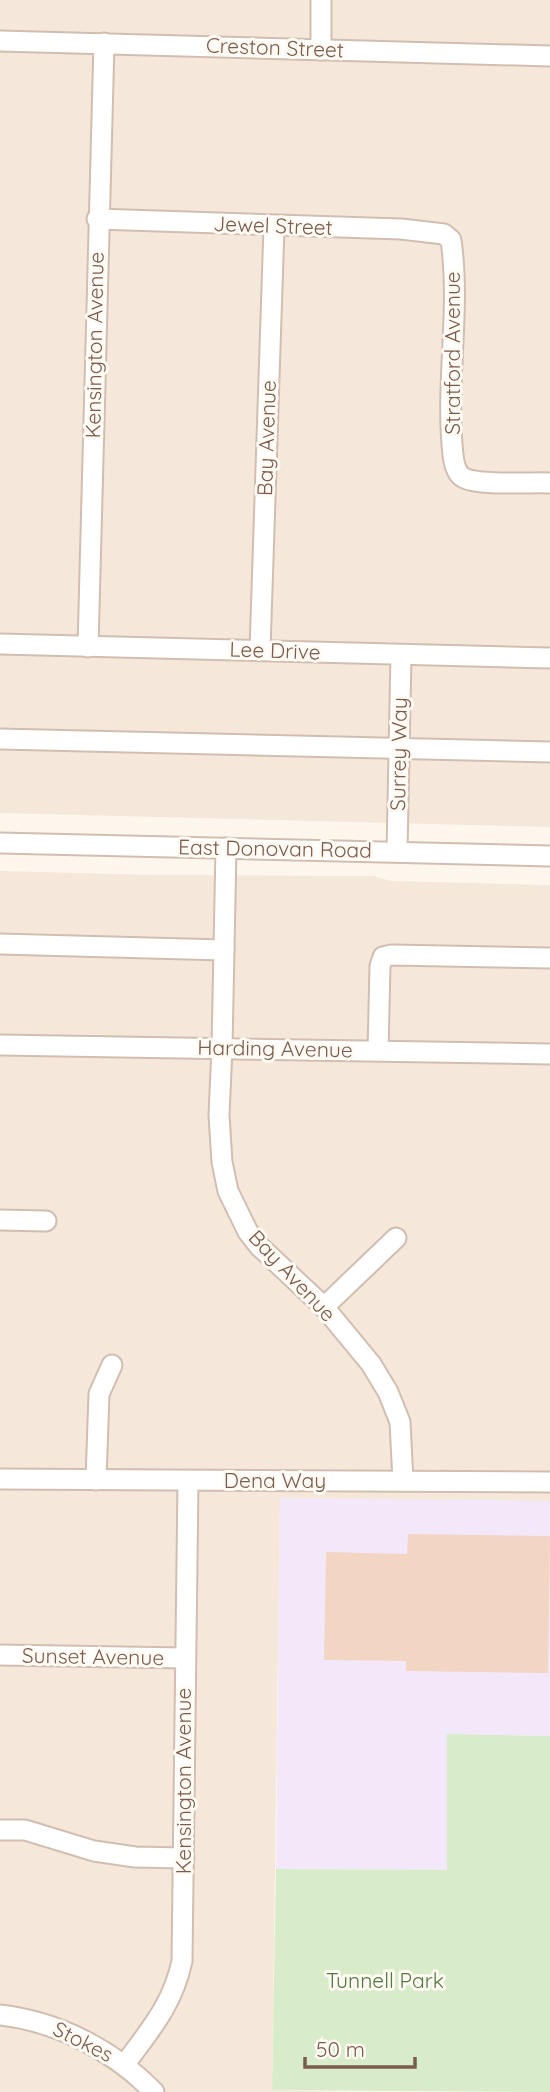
<svg xmlns="http://www.w3.org/2000/svg" width="550" height="2092" viewBox="0 0 550 2092" font-family="Quicksand,sans-serif">
  <style>
    .residential { fill: #f5e8da }
    .education { fill: #f3e8fa }
    .green { fill: #d8ecc9 }
    .building { fill: #f3d5c3 }
    .lines { fill: none; stroke-linecap: round; stroke-linejoin: round }
    .minor-casing { stroke: #d1beb0; stroke-width: 23 }
    .minor { stroke: #fff; stroke-width: 19 }
    .labels { text-anchor: middle; stroke-width: 6; stroke-linejoin: round; paint-order: stroke }
    .street-label { font-size: 21px; fill: #7a5c4d; stroke: #fffaf3 }
    .park-label { font-size: 21px; fill: #537a41; stroke: #fffaf3 }
  </style>
  <rect width="100%" height="100%" fill="#fdf6ec"/>
  <g class="residential">
    <polygon points="0,0 550,0 550,827 0,813"/>
    <polygon points="0,871 156,875 373,876 391,881 550,885 550,1501 280,1499 272,2090 354,2092 0,2092"/>
  </g>
  <polygon class="education" points="280,1498 550,1501 550,1736 447,1734 447,1870 276,1869"/>
  <polygon class="green" points="447,1734 550,1736 550,2092 272,2090 276,1869 447,1870"/>
  <polygon class="building" points="408,1534 550,1536 548,1673 406,1671 406,1661 324,1660 326,1552 407,1554"/>
  <g class="lines">
    <g class="minor-casing">
      <g id="minor">
        <polyline points="0,41 550,56"/>
        <polyline points="321,50 321,0"/>
        <path d="M97,219L401,229L444,234L451,240C461,312 445,384 453,455C454,464 456,474 464,478C480,486 531,482 550,483"/>
        <polyline points="0,644 550,658"/>
        <polyline points="88,647 104,43"/>
        <polyline points="260,650 274,227"/>
        <polyline points="0,739 550,752"/>
        <polyline points="0,843 550,856"/>
        <polyline points="226,848 222,1048 219,1115 222,1162 228,1191 248,1232 259,1246 324,1307 371,1364 388,1392 400,1422 403,1481"/>
        <polyline points="397,852 401,655"/>
        <polyline points="0,944 224,950"/>
        <polyline points="0,1045 550,1054"/>
        <polyline points="378,1050 380,966 383,957 391,955 550,958"/>
        <polyline points="0,1220 46,1221"/>
        <polyline points="324,1307 396,1238"/>
        <polyline points="0,1479 550,1482"/>
        <polyline points="96,1480 99,1394 112,1365"/>
        <polyline points="0,1655 185,1658"/>
        <polyline points="0,1830 25,1830 94,1851 135,1857 184,1858"/>
        <path d="M0,2015C59,2022 113,2050 154,2092"/>
        <path d="M125,2064C150,2030 173,2004 182,1961L188,1481"/>
      </g>
    </g>
    <use href="#minor" class="minor"/>
  </g>
  <g class="labels">
    <g class="street-label">
      <text transform="translate(275 48) rotate(2)" y="7">Creston Street</text>
      <text transform="translate(273 226) rotate(2)" y="7">Jewel Street</text>
      <text transform="translate(95 345) rotate(-89)" y="7">Kensington Avenue</text>
      <text transform="translate(453 353) rotate(-90)" y="7">Stratford Avenue</text>
      <text transform="translate(267 438) rotate(-88)" y="7">Bay Avenue</text>
      <text transform="translate(275 651) rotate(2)" y="7">Lee Drive</text>
      <text transform="translate(399 754) rotate(-89)" y="7">Surrey Way</text>
      <text transform="translate(275 849) rotate(1)" y="7">East Donovan Road</text>
      <text transform="translate(275 1049) rotate(1)" y="7">Harding Avenue</text>
      <text transform="translate(292 1276) rotate(47)" y="7">Bay Avenue</text>
      <text x="275" y="1488">Dena Way</text>
      <text transform="translate(93 1657) rotate(1)" y="7">Sunset Avenue</text>
      <text transform="translate(184 1781) rotate(-90)" y="7">Kensington Avenue</text>
      <text transform="translate(83 2042) rotate(27)" y="7">Stokes</text>
    </g>
    <g class="park-label">
      <text x="385" y="1988">Tunnell Park</text>
    </g>
  </g>
  <path d="M305 2057v10h110v-10" fill="none" stroke="#7a5c4d" stroke-width="3.5"/>
  <text x="316" y="2057" font-size="21" fill="#7a5c4d" stroke="#fffaf3" stroke-width="5" paint-order="stroke">50 m</text>
</svg>
